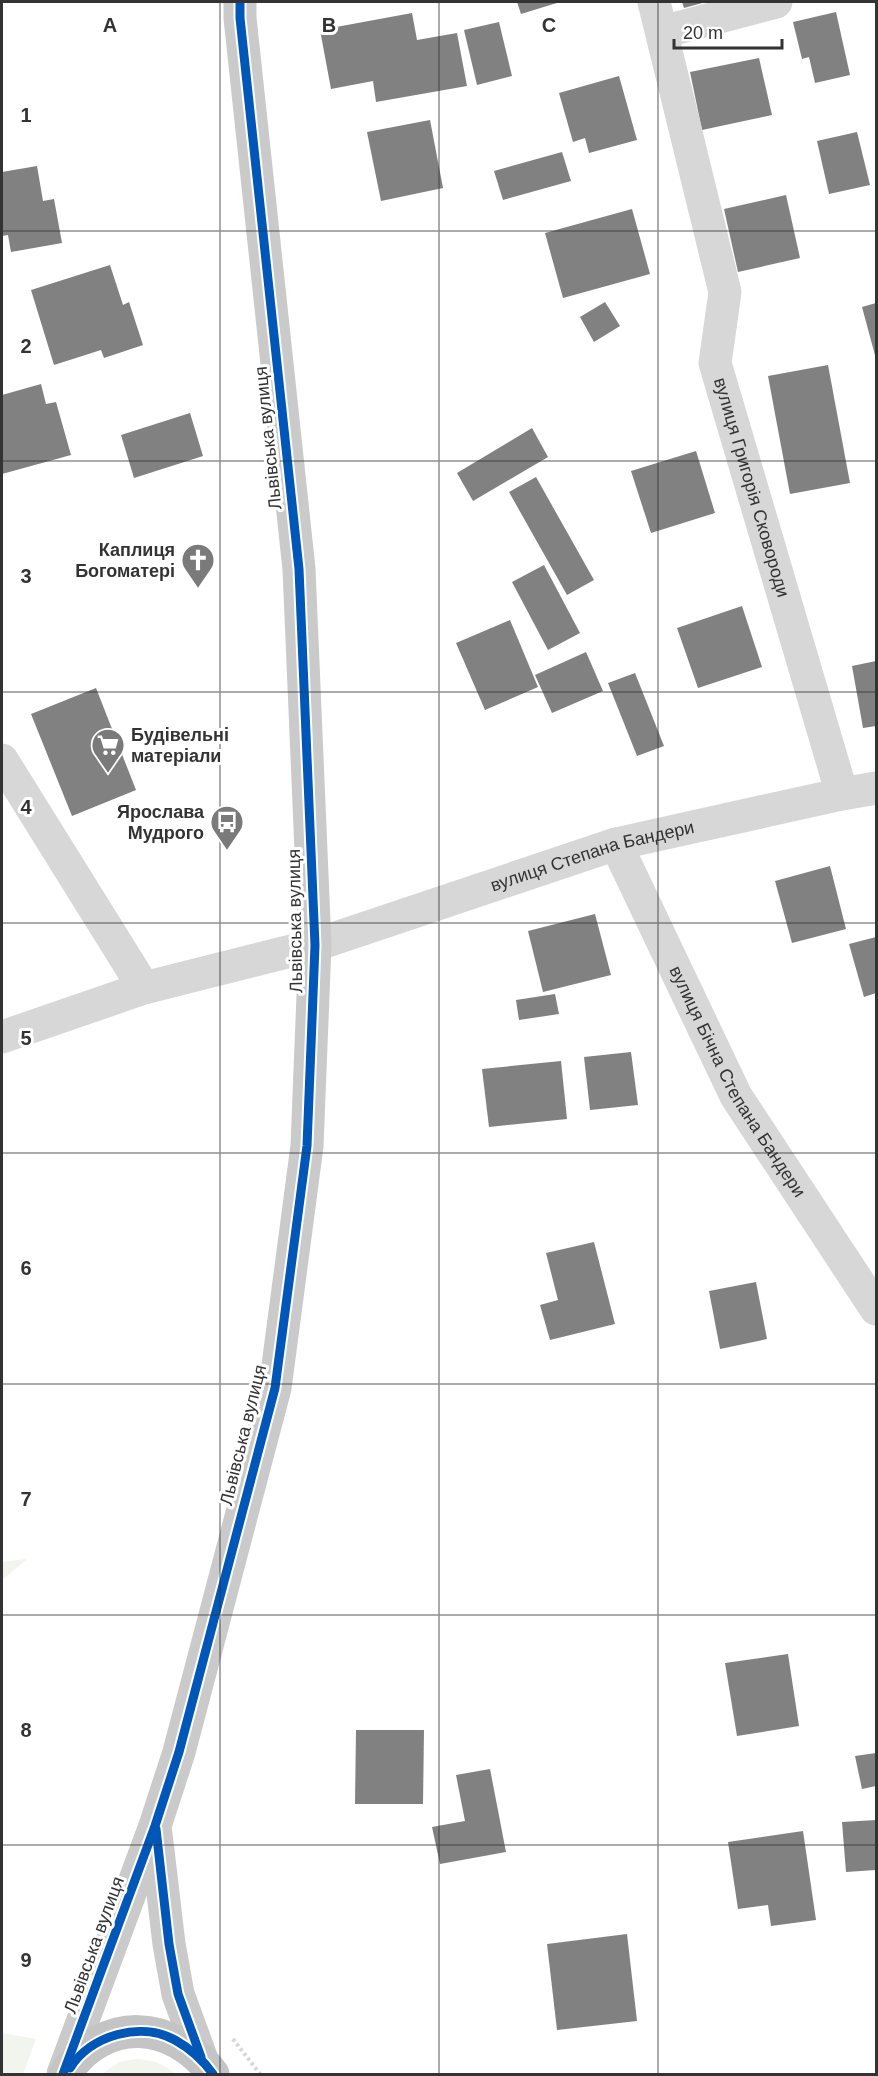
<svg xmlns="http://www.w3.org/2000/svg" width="878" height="2076" viewBox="0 0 878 2076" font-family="Arial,sans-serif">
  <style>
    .green { fill: #f1f5ed }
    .building { fill: #818181 }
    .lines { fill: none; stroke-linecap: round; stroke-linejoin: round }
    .path { stroke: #d6d6d6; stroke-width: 4; stroke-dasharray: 3 3; stroke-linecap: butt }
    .minor { stroke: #d7d7d7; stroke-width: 33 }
    .major { stroke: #cacaca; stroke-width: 33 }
    .highway { stroke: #c4c4c4; stroke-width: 33 }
    .cycleway-casing { stroke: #fff; stroke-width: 13 }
    .cycleway { stroke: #0057b8; stroke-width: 9 }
    .grid { fill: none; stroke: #333; stroke-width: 1.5; stroke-opacity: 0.55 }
    .labels { text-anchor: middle; stroke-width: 6; stroke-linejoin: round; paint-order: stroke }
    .street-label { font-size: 18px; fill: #333; stroke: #fff }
    .poi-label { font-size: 18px; font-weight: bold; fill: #333; stroke: #fff; text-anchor: end }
    .grid-label { font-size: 20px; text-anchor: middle; font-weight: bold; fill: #333; stroke: #fff; stroke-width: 6; stroke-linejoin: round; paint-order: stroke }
  </style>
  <rect width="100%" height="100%" fill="#fff"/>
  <g class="green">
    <polygon points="27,1559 2,1580 2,1562"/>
    <polygon points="2,2033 36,2039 23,2074 2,2074"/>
    <path d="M136,2059C152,2060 163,2063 175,2074H102L119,2062Z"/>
  </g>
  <g class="building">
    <polygon points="517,2 560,2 521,14"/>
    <polygon points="682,2 706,2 684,8"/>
    <polygon points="836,12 850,75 815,83 809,57 802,59 793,22"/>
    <polygon points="412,13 417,40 457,33 467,86 376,102 373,81 331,89 320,30"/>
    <polygon points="499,22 512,76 477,85 464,30"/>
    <polygon points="759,58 772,115 702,130 690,72"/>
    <polygon points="619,76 637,140 589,153 585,138 573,142 559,93"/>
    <polygon points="430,120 443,188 381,201 367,132"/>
    <polygon points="857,132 870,185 829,194 817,141"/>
    <polygon points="562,152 571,181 503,200 494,171"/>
    <polygon points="37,166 43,201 54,199 62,243 11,252 8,235 2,236 2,172"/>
    <polygon points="786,195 800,258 738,272 724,209"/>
    <polygon points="632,209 650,274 563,298 545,233"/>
    <polygon points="110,265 123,305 129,302 143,345 104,358 101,350 54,365 31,290"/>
    <polygon points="605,302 620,326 594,342 580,317"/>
    <polygon points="876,303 876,359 862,307"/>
    <polygon points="828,365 850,483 790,494 768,376"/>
    <polygon points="41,384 46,404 56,402 71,455 2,474 2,395"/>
    <polygon points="190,413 203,456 134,478 121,435"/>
    <polygon points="532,428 548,457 473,501 457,473"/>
    <polygon points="696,451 715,513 651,533 631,471"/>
    <polygon points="536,477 594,580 567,595 509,492"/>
    <polygon points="544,565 580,633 548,650 512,582"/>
    <polygon points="742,606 762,667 698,688 677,628"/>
    <polygon points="510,620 538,687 485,710 456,643"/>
    <polygon points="586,652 603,691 552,713 535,675"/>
    <polygon points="876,661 876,726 863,728 852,666"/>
    <polygon points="635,673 664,746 637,756 608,683"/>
    <polygon points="96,688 136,790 72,816 31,714"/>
    <polygon points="830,866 846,929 792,943 775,881"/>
    <polygon points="595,914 611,975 543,992 528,931"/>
    <polygon points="876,937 876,993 864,997 849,944"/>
    <polygon points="555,994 559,1014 519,1020 516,1000"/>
    <polygon points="631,1052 638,1105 590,1110 584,1057"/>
    <polygon points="561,1061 567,1119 489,1127 482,1069"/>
    <polygon points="594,1242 615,1324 550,1340 540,1305 558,1300 546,1253"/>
    <polygon points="756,1282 767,1339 720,1349 709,1291"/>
    <polygon points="788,1654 799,1726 737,1736 725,1663"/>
    <polygon points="356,1730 424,1730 423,1804 355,1804"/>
    <polygon points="876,1753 876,1786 862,1789 855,1756"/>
    <polygon points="490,1769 506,1852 440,1864 432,1827 465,1821 456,1775"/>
    <polygon points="876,1820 876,1870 846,1872 842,1822"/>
    <polygon points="803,1831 816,1920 771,1926 768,1905 738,1909 728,1842"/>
    <polygon points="627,1934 637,2021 557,2030 547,1944"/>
  </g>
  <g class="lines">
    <polyline class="path" points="233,2039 260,2074"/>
    <g class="minor">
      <path id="s1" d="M654,2L725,292L715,363L842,794"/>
      <polyline points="662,32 776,2"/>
      <polyline points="2,760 144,988"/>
      <path id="s2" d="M616,844L736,1096L876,1309"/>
      <path id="s3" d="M2,1037L144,988L315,945L616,844L842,794L876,788"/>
    </g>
    <g class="major">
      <polyline points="156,1834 169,1944 178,1994 201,2057"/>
      <polyline points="63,2074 155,1826 179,1752 275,1388 307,1146 315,945 299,569 240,18 240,2"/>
    </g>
    <path class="highway" d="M65,2074C104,2015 173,2020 213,2074"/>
    <g class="cycleway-casing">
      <g id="cycleway">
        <polyline points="156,1829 169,1944 178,1994 201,2057"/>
        <path d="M70,2068C91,2035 141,2021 175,2040C191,2049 203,2060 213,2074"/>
        <polyline points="63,2074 155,1826 179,1752 275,1388 307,1146 315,945 299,569 240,18 240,2"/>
      </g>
    </g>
    <use href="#cycleway" class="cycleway"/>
  </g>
  <path class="grid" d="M220,2V2074M439,2V2074M658,2V2074M2,231H876M2,461H876M2,692H876M2,923H876M2,1153H876M2,1384H876M2,1615H876M2,1845H876"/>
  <defs>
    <g id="church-pin" transform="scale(1.725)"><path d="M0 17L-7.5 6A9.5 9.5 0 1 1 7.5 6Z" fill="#7a7a7a" stroke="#fff"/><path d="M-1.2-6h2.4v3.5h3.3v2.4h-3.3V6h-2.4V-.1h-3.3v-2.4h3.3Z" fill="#fff"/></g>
    <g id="supermarket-pin" transform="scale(1.725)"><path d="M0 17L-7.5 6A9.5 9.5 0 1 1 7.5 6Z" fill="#7a7a7a" stroke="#fff"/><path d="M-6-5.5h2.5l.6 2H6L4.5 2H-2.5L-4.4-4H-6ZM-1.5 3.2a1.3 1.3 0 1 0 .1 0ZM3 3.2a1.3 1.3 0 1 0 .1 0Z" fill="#fff"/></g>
    <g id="bus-pin" transform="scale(1.725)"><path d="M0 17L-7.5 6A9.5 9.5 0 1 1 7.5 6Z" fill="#7a7a7a" stroke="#fff"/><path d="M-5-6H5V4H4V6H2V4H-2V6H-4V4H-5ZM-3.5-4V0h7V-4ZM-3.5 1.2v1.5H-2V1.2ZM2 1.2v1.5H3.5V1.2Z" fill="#fff"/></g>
  </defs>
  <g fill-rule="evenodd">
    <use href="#church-pin" x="198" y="560"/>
    <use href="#supermarket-pin" x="108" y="745"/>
    <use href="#bus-pin" x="227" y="822"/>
  </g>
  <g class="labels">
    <g class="street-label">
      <text transform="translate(268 438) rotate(-96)" y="6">Львівська вулиця</text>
      <text dy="6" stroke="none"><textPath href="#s1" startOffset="500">вулиця Григорія Сковороди</textPath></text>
      <text dy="6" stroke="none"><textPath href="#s3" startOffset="618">вулиця Степана Бандери</textPath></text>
      <text transform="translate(295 921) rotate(-91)" y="6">Львівська вулиця</text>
      <text dy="6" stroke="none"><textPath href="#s2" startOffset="267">вулиця Бічна Степана Бандери</textPath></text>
      <text transform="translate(243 1435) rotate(-76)" y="6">Львівська вулиця</text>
      <text transform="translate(94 1945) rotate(-70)" y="6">Львівська вулиця</text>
    </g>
    <g class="poi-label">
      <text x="175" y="556">Каплиця<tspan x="175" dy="21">Богоматері</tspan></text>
      <text x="131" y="741" text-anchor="start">Будівельні<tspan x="131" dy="21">матеріали</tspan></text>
      <text x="204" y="818">Ярослава<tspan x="204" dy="21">Мудрого</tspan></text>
    </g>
  </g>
  <g class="grid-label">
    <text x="110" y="32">A</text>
    <text x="329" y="32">B</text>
    <text x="549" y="32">C</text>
    <text x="26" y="122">1</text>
    <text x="26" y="353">2</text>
    <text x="26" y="583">3</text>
    <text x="26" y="814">4</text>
    <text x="26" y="1045">5</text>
    <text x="26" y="1275">6</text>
    <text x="26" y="1506">7</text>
    <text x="26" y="1737">8</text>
    <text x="26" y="1967">9</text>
  </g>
  <rect width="878" height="2076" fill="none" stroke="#333333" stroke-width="6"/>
  <path d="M674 39v9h108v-9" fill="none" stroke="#333333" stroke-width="3"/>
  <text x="683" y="39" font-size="18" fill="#333333" stroke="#ffffff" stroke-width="4.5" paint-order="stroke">20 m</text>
</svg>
